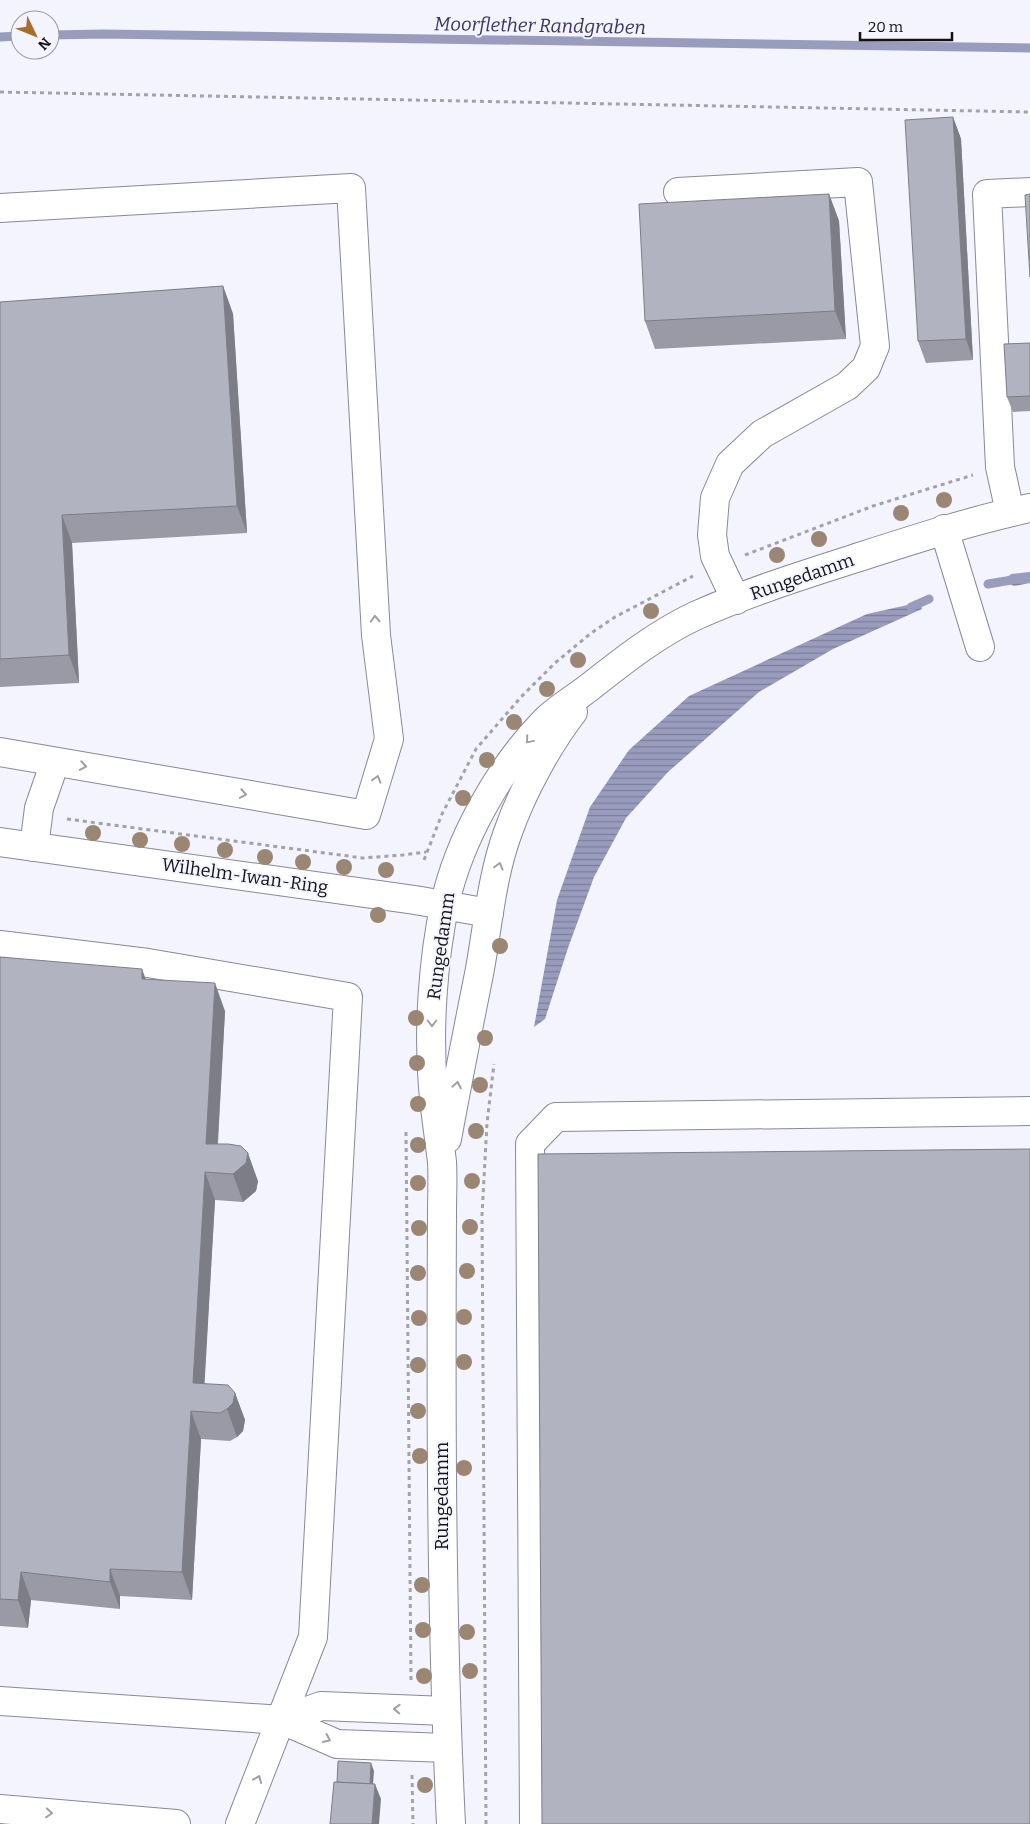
<svg xmlns="http://www.w3.org/2000/svg" width="1030" height="1824" viewBox="0 0 1030 1824" font-family="Bitter,serif">
  <style>
    .water { fill: url(#water-rules) }
    .lines { fill: none; stroke-linecap: round; stroke-linejoin: round }
    .stream { stroke: #999cbd; stroke-width: 9 }
    .minor-casing { stroke: #888997; stroke-width: 30 }
    .path { stroke: #a2a2aa; stroke-width: 3; stroke-dasharray: 4 4; stroke-linecap: butt }
    .minor { stroke: #fff; stroke-width: 28 }
    .tree { fill: #9a8672 }
    .wall { fill: #999aa6 }
    .shaded-wall { fill: #7d7d87 }
    .building { fill: #b2b3c1; stroke: #7d7d87 }
    .oneway { stroke: #a0a0a2 }
    .labels { text-anchor: middle; stroke-width: 4; stroke-linejoin: round; paint-order: stroke }
    .street-label { font-size: 18px; fill: #111116; stroke: #f3f4fd }
    .water-label { font-size: 19px; font-style: italic; fill: #363664; stroke: #f3f4fd }
  </style>
  <defs>
    <pattern id="water-rules" width="6" height="5" patternUnits="userSpaceOnUse" patternTransform="scale(1.25)"><rect width="6" height="5" fill="#999cbd"/><path d="M0 2.5h6" fill="none" stroke="#7b7e99"/></pattern>
  </defs>
  <rect width="100%" height="100%" fill="#f3f4fd"/>
  <g class="water">
    <polygon points="1030,572 1030,583 1014,586 1003,581 1011,574"/>
    <polygon points="921,602 922,609 833,649 759,692 668,772 626,818 594,877 568,948 545,1019 534,1027 557,900 590,807 629,750 689,696 867,614"/>
  </g>
  <g class="lines">
    <g class="stream">
      <polyline points="50,35 103,34 1030,48"/>
      <polyline points="0,37 20,36"/>
      <polyline points="988,584 1030,577"/>
      <polyline points="911,607 929,599"/>
    </g>
    <g class="minor-casing">
      <g id="minor">
        <polyline points="678,192 858,182 875,346 866,368 847,386 762,434 730,464 715,498 712,535 715,556 736,600"/>
        <polyline points="0,208 351,188 376,635 389,739 366,815 0,752"/>
        <polyline points="1010,512 1000,467 987,194 1030,192"/>
        <polyline points="944,529 980,647"/>
        <polyline points="0,842 415,900 489,913"/>
        <polyline points="34,847 39,808 55,762"/>
        <polyline points="0,945 148,963 348,997 313,1637 240,1824"/>
        <path d="M447,1139C457,1084 468,1029 479,974C488,927 491,878 508,832C522,792 547,746 573,712"/>
        <polyline points="0,1701 282,1720 337,1744 447,1748"/>
        <polyline points="282,1720 321,1706 446,1711"/>
        <polyline points="0,1809 176,1824"/>
        <path d="M451,1824C441,1620 441,1416 442,1212C442,1196 443,1179 442,1162C439,1137 435,1112 433,1087C428,1030 433,959 445,903C459,840 499,768 545,721C558,708 576,698 591,686C624,660 657,634 695,616C746,593 800,576 853,559C912,540 970,521 1030,508"/>
        <polyline points="534,1824 530,1144 556,1117 1030,1111"/>
      </g>
    </g>
    <g class="path">
      <polyline points="0,92 1030,112"/>
      <polyline points="745,555 873,506 973,475"/>
      <polyline points="67,819 363,858 403,855 426,852"/>
      <polyline points="424,860 442,814 476,749 521,697 555,663 590,634 615,617 693,576"/>
      <polyline points="406,1132 411,1681"/>
      <polyline points="412,1775 413,1824"/>
      <polyline points="486,1824 482,1215 487,1123 494,1064"/>
    </g>
    <use href="#minor" class="minor"/>
  </g>
  <g class="tree">
    <circle cx="944" cy="500" r="8"/>
    <circle cx="901" cy="513" r="8"/>
    <circle cx="819" cy="539" r="8"/>
    <circle cx="777" cy="555" r="8"/>
    <circle cx="651" cy="611" r="8"/>
    <circle cx="578" cy="660" r="8"/>
    <circle cx="547" cy="689" r="8"/>
    <circle cx="514" cy="722" r="8"/>
    <circle cx="487" cy="760" r="8"/>
    <circle cx="463" cy="798" r="8"/>
    <circle cx="93" cy="833" r="8"/>
    <circle cx="140" cy="840" r="8"/>
    <circle cx="182" cy="844" r="8"/>
    <circle cx="225" cy="850" r="8"/>
    <circle cx="265" cy="857" r="8"/>
    <circle cx="303" cy="862" r="8"/>
    <circle cx="344" cy="867" r="8"/>
    <circle cx="386" cy="870" r="8"/>
    <circle cx="378" cy="915" r="8"/>
    <circle cx="500" cy="946" r="8"/>
    <circle cx="416" cy="1018" r="8"/>
    <circle cx="485" cy="1038" r="8"/>
    <circle cx="417" cy="1063" r="8"/>
    <circle cx="480" cy="1085" r="8"/>
    <circle cx="418" cy="1104" r="8"/>
    <circle cx="476" cy="1131" r="8"/>
    <circle cx="418" cy="1145" r="8"/>
    <circle cx="472" cy="1181" r="8"/>
    <circle cx="418" cy="1183" r="8"/>
    <circle cx="470" cy="1227" r="8"/>
    <circle cx="419" cy="1228" r="8"/>
    <circle cx="467" cy="1271" r="8"/>
    <circle cx="418" cy="1273" r="8"/>
    <circle cx="464" cy="1317" r="8"/>
    <circle cx="419" cy="1318" r="8"/>
    <circle cx="464" cy="1362" r="8"/>
    <circle cx="418" cy="1365" r="8"/>
    <circle cx="418" cy="1411" r="8"/>
    <circle cx="420" cy="1456" r="8"/>
    <circle cx="464" cy="1468" r="8"/>
    <circle cx="422" cy="1585" r="8"/>
    <circle cx="423" cy="1630" r="8"/>
    <circle cx="467" cy="1632" r="8"/>
    <circle cx="470" cy="1671" r="8"/>
    <circle cx="424" cy="1676" r="8"/>
    <circle cx="425" cy="1785" r="8"/>
  </g>
  <g class="wall">
    <polygon points="953,117 961,139 973,360 926,363 918,341"/>
    <polygon points="829,194 839,221 846,339 655,349 645,321"/>
    <polygon points="223,286 233,314 247,533 72,543 79,683 0,687 0,302"/>
    <polygon points="1030,343 1030,411 1013,412 1007,397"/>
    <polygon points="0,957 146,979 225,1011 218,1144 258,1181 256,1191 243,1202 215,1200 204,1384 235,1393 245,1420 243,1431 237,1437 230,1441 201,1439 192,1600 120,1596 120,1609 31,1600 28,1628 0,1626"/>
  </g>
  <g class="shaded-wall">
    <polygon points="953,117 961,139 973,360 966,339"/>
    <polygon points="829,194 839,221 846,339 835,311"/>
    <polygon points="223,286 233,314 247,533 237,506"/>
    <polygon points="62,515 72,543 79,683 69,655"/>
    <polygon points="142,969 152,996 142,979"/>
    <polygon points="215,983 225,1011 216,1171 206,1144"/>
    <polygon points="248,1153 258,1181 256,1191 243,1202 233,1174"/>
    <polygon points="205,1172 215,1200 203,1411 193,1383"/>
    <polygon points="235,1393 245,1420 243,1431 237,1437 227,1409"/>
    <polygon points="191,1411 201,1439 192,1600 182,1572"/>
    <polygon points="110,1569 120,1596 120,1609 110,1582"/>
    <polygon points="21,1572 31,1600 28,1628 18,1600"/>
    <polygon points="371,1763 374,1771 372,1799 369,1791"/>
    <polygon points="375,1784 381,1799 379,1824 372,1824"/>
  </g>
  <g class="building">
    <polygon points="953,117 966,339 918,341 905,120"/>
    <polygon points="829,194 835,311 645,321 639,204"/>
    <polygon points="1030,194 1030,277 1025,195"/>
    <polygon points="223,286 237,506 62,515 69,655 0,659 0,302"/>
    <polygon points="1030,343 1030,396 1007,397 1004,344"/>
    <polygon points="0,957 142,969 142,979 215,983 206,1144 228,1144 241,1146 248,1153 246,1163 233,1174 205,1172 193,1383 228,1385 235,1393 233,1403 227,1409 220,1413 191,1411 182,1572 110,1569 110,1582 21,1572 18,1600 0,1599"/>
    <polygon points="1030,1149 1030,1824 542,1824 538,1154"/>
    <polygon points="338,1761 371,1763 370,1784 337,1782"/>
    <polygon points="334,1782 375,1784 372,1824 330,1824"/>
  </g>
  <defs><path id="oneway-chevron" d="M-2-3.5L2.5 0L-2 3.5" fill="none" stroke-width="1.6" stroke-linecap="round" stroke-linejoin="round" transform="scale(1.25)"/></defs>
  <g class="oneway">
    <use href="#oneway-chevron" transform="translate(375 619) rotate(-93)"/>
    <use href="#oneway-chevron" transform="translate(529 740) rotate(130)"/>
    <use href="#oneway-chevron" transform="translate(83 766) rotate(10)"/>
    <use href="#oneway-chevron" transform="translate(377 779) rotate(-73)"/>
    <use href="#oneway-chevron" transform="translate(243 794) rotate(10)"/>
    <use href="#oneway-chevron" transform="translate(499 866) rotate(-75)"/>
    <use href="#oneway-chevron" transform="translate(432 1023) rotate(90)"/>
    <use href="#oneway-chevron" transform="translate(457 1085) rotate(-80)"/>
    <use href="#oneway-chevron" transform="translate(397 1709) rotate(-178)"/>
    <use href="#oneway-chevron" transform="translate(327 1739) rotate(24)"/>
    <use href="#oneway-chevron" transform="translate(258 1779) rotate(-68)"/>
    <use href="#oneway-chevron" transform="translate(49 1813) rotate(5)"/>
  </g>
  <g class="labels">
    <g class="street-label">
      <text transform="translate(802 577) rotate(-19)" y="6">Rungedamm</text>
      <text transform="translate(245 876) rotate(8)" y="6">Wilhelm-Iwan-Ring</text>
      <text transform="translate(441 946) rotate(-82)" y="6">Rungedamm</text>
      <text transform="translate(442 1496) rotate(-90)" y="6">Rungedamm</text>
    </g>
    <g class="water-label">
      <text transform="translate(540 25) rotate(1)" y="7">Moorflether Randgraben</text>
    </g>
  </g>
  <g transform="translate(35 35) rotate(133)"><circle r="24" fill="#f3f4fd" stroke="#9999a1"/>
  <path d="M0-4L9 19L0 12L-9 19Z" fill="#a76d2d"/>
  <text y="-8" font-size="14" font-weight="bold" text-anchor="middle" fill="#111116">N</text>
  </g>
  <path d="M860 32v8h92v-8" fill="none" stroke="#111116" stroke-width="2.5"/>
  <text x="868" y="32" font-size="15" fill="#111116" stroke="#f3f4fd" stroke-width="4" paint-order="stroke">20 m</text>
</svg>
